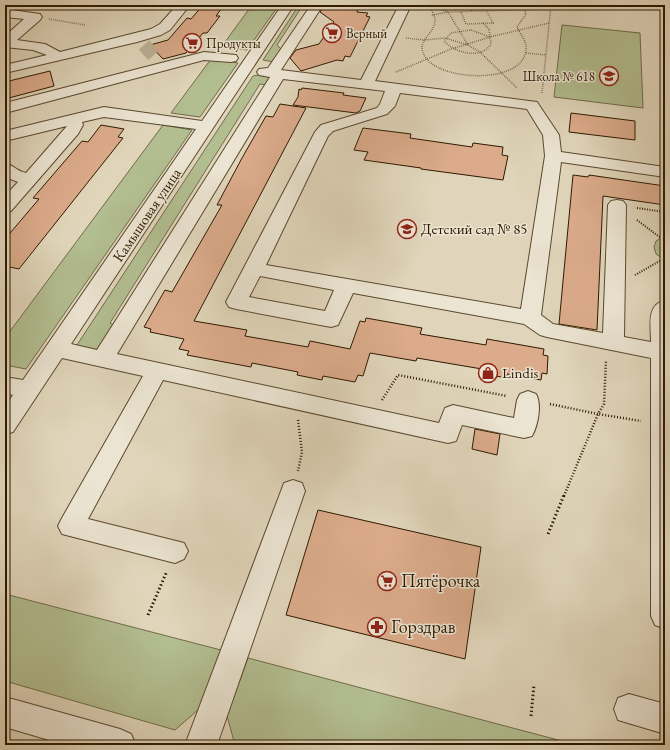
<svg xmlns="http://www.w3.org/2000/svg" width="670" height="750" viewBox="0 0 670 750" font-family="'EB Garamond',serif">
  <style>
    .green { fill: #b2bd90; stroke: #706c48 }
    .building { fill: #dbab8b; stroke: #2e1a00 }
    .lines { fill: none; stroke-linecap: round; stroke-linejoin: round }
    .minor-tunnel { stroke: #bcb095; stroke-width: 14; stroke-dasharray: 14 7; stroke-linecap: butt }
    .minor-casing { stroke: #5a492e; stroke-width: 2 }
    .path-far3 { stroke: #2e1a00; stroke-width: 1.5; stroke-dasharray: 0.5 1.5; stroke-linecap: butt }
    .path-far2 { stroke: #2e1a00; stroke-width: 2; stroke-dasharray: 1 1.5; stroke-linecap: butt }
    .path-far1 { stroke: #2e1a00; stroke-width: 2.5; stroke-dasharray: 1 2; stroke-linecap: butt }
    .path { stroke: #2e1a00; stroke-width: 3; stroke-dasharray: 1.5 2.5; stroke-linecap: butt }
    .minor { fill: #ebe4d2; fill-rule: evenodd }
    .labels { text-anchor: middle; stroke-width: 3; stroke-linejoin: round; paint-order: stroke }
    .far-poi-label { font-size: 13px; fill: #2e1a00; stroke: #ebe4d2; text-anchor: start }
    .street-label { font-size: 15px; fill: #2e1a00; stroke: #ebe4d2 }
    .poi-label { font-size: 15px; fill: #2e1a00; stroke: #ebe4d2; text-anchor: start }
    .near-poi-label { font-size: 18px; fill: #2e1a00; stroke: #ebe4d2; text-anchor: start }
  </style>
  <rect width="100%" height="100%" fill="#e0d5ba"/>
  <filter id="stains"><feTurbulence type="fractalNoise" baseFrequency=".005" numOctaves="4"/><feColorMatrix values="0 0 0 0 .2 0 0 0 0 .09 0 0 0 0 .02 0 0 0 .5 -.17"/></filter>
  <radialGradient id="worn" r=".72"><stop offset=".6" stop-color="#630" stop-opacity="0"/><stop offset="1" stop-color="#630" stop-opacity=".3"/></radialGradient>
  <g class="green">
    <polygon points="252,5 279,5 247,50 227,47 230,43 225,42"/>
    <polygon points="299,5 303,5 277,45 282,50 274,62 263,60"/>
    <polygon points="562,25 640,33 643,108 554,97"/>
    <polygon points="211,59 238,63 200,117 171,113"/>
    <polygon points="258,75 270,77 268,85 260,84 110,323 117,327 101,353 75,348 253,76"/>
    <polygon points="163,125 192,130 26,369 5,365 5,338"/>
    <polygon points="663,237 665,237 665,260 656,254 654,247 656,241"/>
    <polygon points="5,594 221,650 199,709 175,730 5,681"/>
    <polygon points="248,658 577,745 235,745 227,716"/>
  </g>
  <g class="building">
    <polygon points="203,5 224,5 216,16 220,16 207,33 203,33 186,53 163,59 150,45 168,40 187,18 191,19"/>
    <polygon points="324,5 358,6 357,12 368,13 366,16 370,17 350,57 345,56 343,61 337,60 301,71 290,58 296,50 319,44 334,22 320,12"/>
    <polygon points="50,71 54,86 5,99 5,82"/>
    <polygon points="302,88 344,93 343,95 366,98 360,111 356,113 293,105 298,97 299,89 301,90"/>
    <polygon points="280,104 306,108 194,321 247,330 245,336 308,347 310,341 350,349 360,321 365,322 366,318 422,328 420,334 486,345 487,339 544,349 543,355 548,356 547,374 542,373 541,380 507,374 506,378 481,373 482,369 417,358 416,361 370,353 363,376 358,375 355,382 323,376 322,380 297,375 298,372 252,363 251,367 187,355 189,351 179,349 184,339 150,332 151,329 144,327 165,290 172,292 222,205 217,205 242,158 266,116 273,117"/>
    <polygon points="571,113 635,121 635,140 569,132"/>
    <polygon points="101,125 124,129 118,137 123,138 19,269 5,266 5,239 39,199 33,198 82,141 88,142"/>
    <polygon points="363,128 411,134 410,138 472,147 473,143 503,147 502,155 508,156 503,180 421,169 421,168 364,160 368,152 354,150"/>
    <polygon points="573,175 588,177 589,175 665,186 665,205 603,196 597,330 559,324"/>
    <polygon points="475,429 500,434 497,455 472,449"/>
    <polygon points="318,510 481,547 465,659 286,615"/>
  </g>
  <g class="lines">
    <polyline class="minor-tunnel" points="144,45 154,56"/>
    <g class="minor-casing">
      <g id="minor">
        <polygon points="177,5 190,5 170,30 161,35 137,42 5,73 5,65 47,55 33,50 5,47 5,36 24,19 5,17 5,9 40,14 42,17 40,20 17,40 45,44 60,52 151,29 160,24"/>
        <path d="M282,5H294L71,344L97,350L270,77L259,75L257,72L259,69L268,68L311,5H323L281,70L361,80L399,5H411L375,81L537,102L559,135L561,152L665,167V177L561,162L541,315L553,324L603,333L608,205L611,201L617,200L623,201L626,205L624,337L651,342C651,326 646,305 665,300V629L655,625L651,616V358L547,337L540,335L524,324L353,293L338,325L331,327L236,309L229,307L226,302L315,132L321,125L377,108L380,104L385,91L283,79L117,354L439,423L445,408L453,405L514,418L517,400L520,394L528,391L536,394C542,405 538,425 532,436L524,438L462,425L456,441L448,443L163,380L88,519L184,543L188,551L184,559L175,563L62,534L58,526L62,518L143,376L62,358L13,432L5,434V407L13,395L5,393V377L23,380L196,129L104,117L82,122L83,125L78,134L11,211L5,212V196L18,182L5,177V163C13,165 17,171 26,173L67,126L5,141V131L104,107L202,121ZM400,93L527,109L543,135L545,156L521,309L266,265L328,136L333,131L387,114L395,106ZM260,276L334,290L325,311L249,297Z"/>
        <polygon points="204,52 236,55 238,58 236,61 231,62 204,60 5,113 5,103"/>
        <polygon points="293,480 302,483 305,491 217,745 185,745 281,491 284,483"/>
        <polygon points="629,694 665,704 665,734 618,720 614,709 618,698"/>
        <polygon points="5,697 120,729 131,734 136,745 66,745 5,727"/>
      </g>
    </g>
    <g class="path-far3">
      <path d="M429,5C431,10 436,16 435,22C433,36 414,41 426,58C442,81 524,85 526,49C527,41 520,34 517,27L526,14L523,5"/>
      <polyline points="430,5 448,12 468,45 480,52 517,88"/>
      <polyline points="469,5 472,12"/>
      <polyline points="553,5 559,5"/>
      <polyline points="461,12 466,24 493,23 487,12"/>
      <polyline points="432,15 448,12 550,9"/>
      <polyline points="49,19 85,25"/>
      <polyline points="483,23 489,29 490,36"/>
      <path d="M471,30L490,37L491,44C481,60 455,53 444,41L451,33Z"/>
      <polyline points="406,38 424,40 445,38 468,45"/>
      <polyline points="526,53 546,55"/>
      <polyline points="396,72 451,49 490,37 549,23"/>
      <polyline points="542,93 551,5"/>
    </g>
    <g class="path-far2">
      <polyline points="637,208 665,212"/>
      <polyline points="637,220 665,241"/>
      <polyline points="635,275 665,258"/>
    </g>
    <g class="path-far1">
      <polyline points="382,400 398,375 507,396"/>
      <polyline points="550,404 598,414 604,404 606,360"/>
      <polyline points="298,420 302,452 298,471"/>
      <polyline points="564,496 598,414 641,421"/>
    </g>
    <g class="path">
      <polyline points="548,534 564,495"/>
      <polyline points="148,615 167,571"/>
      <polyline points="531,716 534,685"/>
    </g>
    <use href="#minor" class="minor"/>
  </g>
  <defs>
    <g id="supermarket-ring" transform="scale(1)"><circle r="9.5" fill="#ebe4d2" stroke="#8f2418" stroke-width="1.5"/><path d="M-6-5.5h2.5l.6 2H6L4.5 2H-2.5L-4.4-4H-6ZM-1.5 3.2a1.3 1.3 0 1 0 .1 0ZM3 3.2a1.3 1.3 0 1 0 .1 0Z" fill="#8f2418"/></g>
    <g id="school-ring" transform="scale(1)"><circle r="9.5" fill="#ebe4d2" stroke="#8f2418" stroke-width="1.5"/><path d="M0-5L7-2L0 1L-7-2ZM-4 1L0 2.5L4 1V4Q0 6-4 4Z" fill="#8f2418"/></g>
    <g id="shop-ring" transform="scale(1)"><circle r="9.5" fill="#ebe4d2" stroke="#8f2418" stroke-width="1.5"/><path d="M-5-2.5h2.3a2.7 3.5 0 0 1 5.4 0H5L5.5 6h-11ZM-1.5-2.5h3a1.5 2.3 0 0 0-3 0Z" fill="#8f2418"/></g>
    <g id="pharmacy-ring" transform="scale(1)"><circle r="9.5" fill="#ebe4d2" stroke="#8f2418" stroke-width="1.5"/><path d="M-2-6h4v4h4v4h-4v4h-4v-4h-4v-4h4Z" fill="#8f2418"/></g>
  </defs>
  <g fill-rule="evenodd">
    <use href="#supermarket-ring" x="332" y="33"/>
    <use href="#supermarket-ring" x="192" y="43"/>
    <use href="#school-ring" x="609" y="76"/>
    <use href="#school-ring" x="407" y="229"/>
    <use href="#shop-ring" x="488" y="373"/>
    <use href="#supermarket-ring" x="387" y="581"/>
    <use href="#pharmacy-ring" x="377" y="627"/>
  </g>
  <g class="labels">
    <g class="far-poi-label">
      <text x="346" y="38">Верный</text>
      <text x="206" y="48">Продукты</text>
      <text x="595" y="81" text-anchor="end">Школа № 618</text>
    </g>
    <g class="street-label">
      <text transform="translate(147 215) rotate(-56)" y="5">Камышовая улица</text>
    </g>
    <g class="poi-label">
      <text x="421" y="234">Детский сад № 85</text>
      <text x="502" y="378">Lindis</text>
    </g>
    <g class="near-poi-label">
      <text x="401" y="587">Пятёрочка</text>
      <text x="391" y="633">Горздрав</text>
    </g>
  </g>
  <rect width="670" height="750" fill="none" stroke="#e0d5ba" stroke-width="20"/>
  <rect x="6" y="6" width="658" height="738" fill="none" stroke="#2e1a00" stroke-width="2"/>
  <rect x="10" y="10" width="650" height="730" fill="none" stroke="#2e1a00"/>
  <rect width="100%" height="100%" filter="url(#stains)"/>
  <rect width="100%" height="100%" fill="url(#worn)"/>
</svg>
